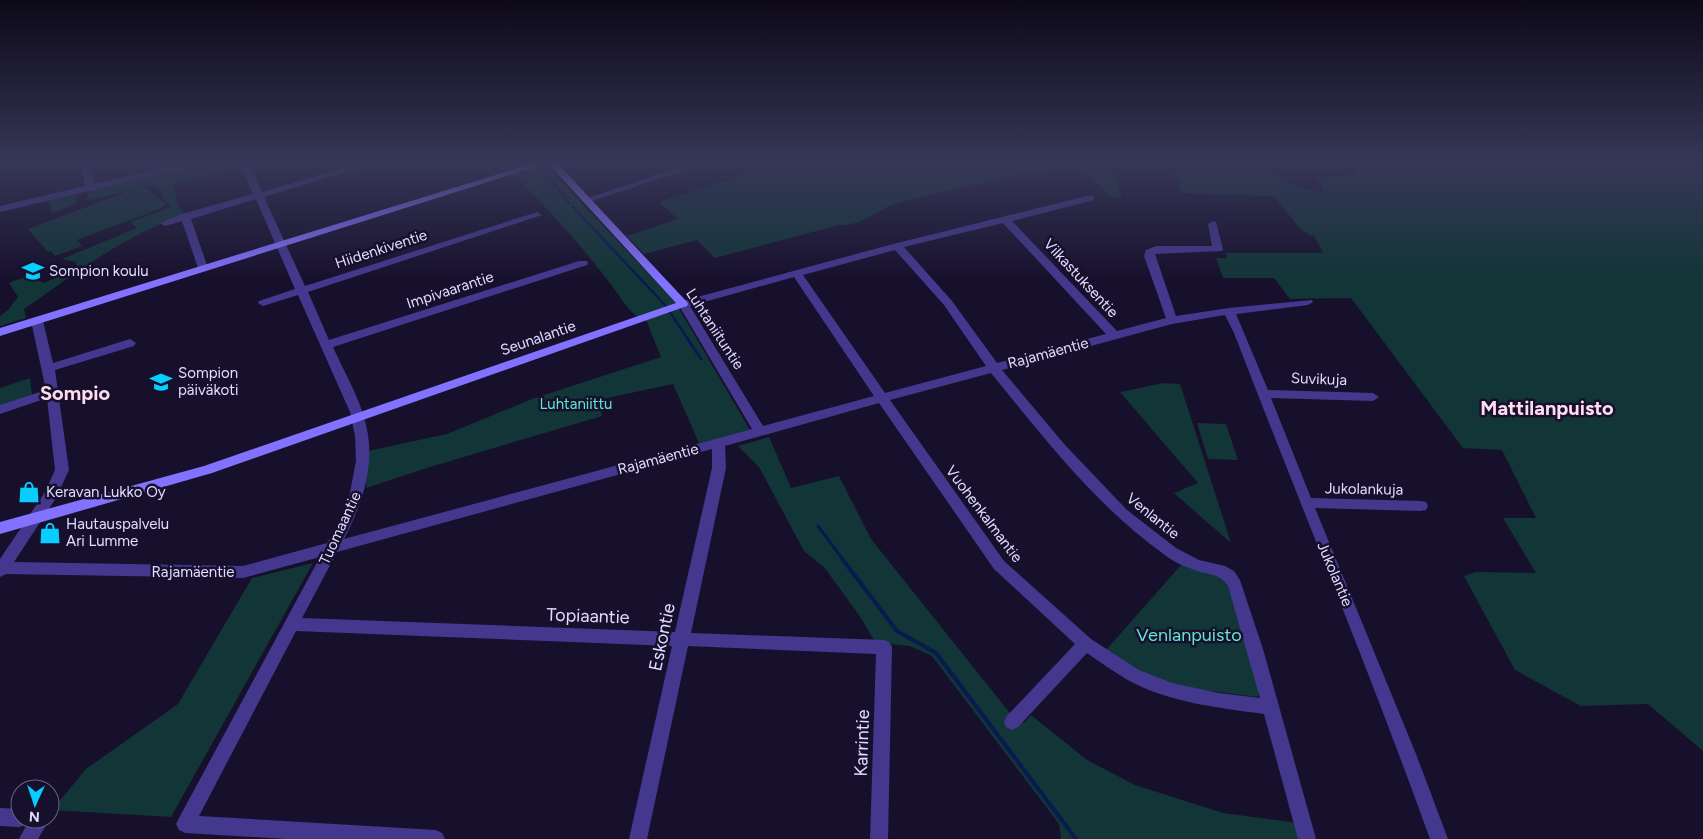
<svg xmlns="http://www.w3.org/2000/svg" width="1703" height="839" viewBox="0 0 1703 839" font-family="Figtree,sans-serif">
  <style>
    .green { fill: #123537 }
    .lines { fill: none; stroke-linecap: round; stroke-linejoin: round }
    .stream-far2 { stroke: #081a4e; stroke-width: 2.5 }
    .stream-far1 { stroke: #081a4e; stroke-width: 3 }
    .stream { stroke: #081a4e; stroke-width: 4 }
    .street { fill: #44388e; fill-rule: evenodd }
    .secondary { fill: #8372ff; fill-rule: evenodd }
    .labels { text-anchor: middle; stroke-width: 5; stroke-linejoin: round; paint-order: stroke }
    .street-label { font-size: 15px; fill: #e3dbff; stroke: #17102d }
    .poi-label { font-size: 15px; fill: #e3dbff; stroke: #17102d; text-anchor: start }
    .park-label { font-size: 15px; fill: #5fe8d3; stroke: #17102d }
    .near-street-label { font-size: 18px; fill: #e3dbff; stroke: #17102d }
    .near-park-label { font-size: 18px; fill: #5fe8d3; stroke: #17102d }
    .district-label { font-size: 20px; font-weight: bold; fill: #ffddef; stroke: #17102d }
  </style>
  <rect width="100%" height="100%" fill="#17102d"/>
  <g class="green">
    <path d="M200,163H235L236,167L173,185L178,205L185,215C127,233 73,275 24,309L26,318L0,326V316L8,310L18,297L9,283C23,277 30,276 44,283L76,268V262L62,259L137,228L131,222L171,207L165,201L161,190L153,185L143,186L166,204L162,208L77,240L82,246L55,256L51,251L48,252L28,229L140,187L101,198L86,200L90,187Z"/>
    <path d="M494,163H543L674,300L750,430L699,443L673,384L598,400L602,416L430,467L366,488L368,451L447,434L532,399L661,357L647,322C631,315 625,304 615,290C585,250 552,212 516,177C509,170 503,173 494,163Z"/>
    <path d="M783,163H809L822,175L959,163H1110L1122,196L1111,198L1079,164C1018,176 958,187 898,203C874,210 865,226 839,225L715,258L697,240L644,254L627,236L678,219L659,202Z"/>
    <path d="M1223,163H1264C1278,184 1296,187 1320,192L1324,189L1315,178L1355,175L1357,163H1662L1677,169H1703V751L1648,704L1581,706L1515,670L1464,576L1476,572L1536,573L1503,518H1536L1502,450L1463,448L1351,298L1290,299L1274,278H1223L1216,258H1227L1226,253H1323L1315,237L1301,230L1274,196L1182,193L1175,173L1228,174Z"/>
    <polygon points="77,194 76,204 52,213 49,202 52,198"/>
    <polygon points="30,378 32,395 0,406 0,388"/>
    <polygon points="1164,383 1180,384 1231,543 1174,493 1198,483 1120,392"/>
    <polygon points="1197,423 1226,424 1238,460 1208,459"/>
    <polygon points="769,437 791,488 839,476 871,539 1009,712 1024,723 1031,715 1087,760 1135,785 1223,813 1298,823 1303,839 1061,839 1059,824 932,656 910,646 876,643 859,615 824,567 804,551 759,467 738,446"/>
    <polygon points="313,563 171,817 52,810 86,769 178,704 252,578"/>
    <polygon points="1182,564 1220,576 1227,583 1261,691 1257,697 1179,687 1145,674 1106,650"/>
  </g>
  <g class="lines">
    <g class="stream-far2">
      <polyline points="541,167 569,203"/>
      <polyline points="573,207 665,305 688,339"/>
    </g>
    <g class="stream-far1">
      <polyline points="687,338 701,359"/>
      <polyline points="818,526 844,561"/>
    </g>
    <polyline class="stream" points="843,560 897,631 936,653 1076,839"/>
    <g class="street">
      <polygon points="81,163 90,163 94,184 184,163 200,163 195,166 0,212 0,206 85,186"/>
      <path d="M240,163H248L262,192L361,163H375L264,197L305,286L534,213L537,212L542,215L308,292L329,340L579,261H587L588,263L587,265L333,347C344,372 360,398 366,425C376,465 362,504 344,539L752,429L678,304L679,302L893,244L1091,195L1094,196V200L1012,221L1117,331L1166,318L1144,256L1146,250L1156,246H1212L1208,224L1213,221L1216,222L1223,249L1222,251L1155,254L1176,316L1229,308L1312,300L1313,302L1308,305L1236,314L1268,390L1373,393L1379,397L1373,401L1271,398L1311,498L1421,501L1426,502L1428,506L1426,510L1421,511L1315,508L1416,754L1448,839H1430C1369,669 1299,502 1234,333L1225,315L1172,324L1002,370L1065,445L1127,510L1176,548L1199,560L1225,566L1234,571L1240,580L1263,649L1316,839H1298L1264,714C1220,708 1165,702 1126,679C1113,671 1100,662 1087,653L1018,727L1012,730L1006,727L1004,722L1006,717L1075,644L994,569L879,403L725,446L726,468L691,633L884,640L889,642L892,647L888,839H870L876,654L688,646L647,839H629L672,646L296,631L199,816L436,830L442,833L445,839H286L185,833L179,830L176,824L179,818L320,557L243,578L6,574L0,577V559L45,492L55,470L47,398L0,414V405L46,390L31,321L33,318L37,317L43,321L53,363L130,339L136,343L134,346L55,370L69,470L56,498L14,562L243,566L327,543L345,510L349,498L356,461L355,436L350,412L298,295L263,306L258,303L259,301L295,289L256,199L191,219L208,268L203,271L198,268L182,221L165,226L160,223L182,214L253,194ZM1003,223L1106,334L997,363L952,301L904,247ZM895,250L944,305L986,366L885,393L803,275ZM794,277L874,396L763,426L690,306ZM991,373C1044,438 1096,506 1165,555C1172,561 1183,566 1192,569C1205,575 1219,572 1228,586L1260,698L1219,693L1172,683L1139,670L1091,639L1004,561L890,400ZM712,449V468L675,632L302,618L337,552Z"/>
      <polygon points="694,163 708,163 589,202 586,203 581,200"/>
      <polygon points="0,808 20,809 20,819 28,819 26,824 20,827 0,826"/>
      <polygon points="30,819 49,820 38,839 19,839"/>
    </g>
    <polygon class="secondary" points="534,163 557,163 687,302 688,304 687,306 212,473 0,534 0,522 204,466 676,303 548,163 0,336 0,328"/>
  </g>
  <linearGradient id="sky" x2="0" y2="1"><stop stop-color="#0d0919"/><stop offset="0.58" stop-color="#363757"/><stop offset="1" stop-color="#363757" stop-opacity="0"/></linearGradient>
  <rect width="1703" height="280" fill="url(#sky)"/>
  <defs>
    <g id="school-bare" transform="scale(1.725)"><path d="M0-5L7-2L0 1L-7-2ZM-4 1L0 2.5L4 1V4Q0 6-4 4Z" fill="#07ceff" stroke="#17102d" stroke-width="2.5" paint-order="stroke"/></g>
    <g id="shop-bare" transform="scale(1.725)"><path d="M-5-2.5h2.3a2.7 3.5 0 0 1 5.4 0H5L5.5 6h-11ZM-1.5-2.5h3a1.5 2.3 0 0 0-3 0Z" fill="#07ceff" stroke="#17102d" stroke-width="2.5" paint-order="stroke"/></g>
  </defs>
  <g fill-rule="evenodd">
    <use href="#school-bare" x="33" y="271"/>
    <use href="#school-bare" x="161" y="382"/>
    <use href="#shop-bare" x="29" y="492"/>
    <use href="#shop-bare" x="50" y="533"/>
  </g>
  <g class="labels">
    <g class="street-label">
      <text transform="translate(381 249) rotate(-18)" y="5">Hiidenkiventie</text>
      <text transform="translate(1081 278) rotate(47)" y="5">Vilkastuksentie</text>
      <text transform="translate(450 290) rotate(-18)" y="5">Impivaarantie</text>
      <text transform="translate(715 329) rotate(57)" y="5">Luhtaniituntie</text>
      <text transform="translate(538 338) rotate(-19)" y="5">Seunalantie</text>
      <text transform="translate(1048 353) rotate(-15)" y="5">Rajamäentie</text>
      <text transform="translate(1319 379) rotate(2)" y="5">Suvikuja</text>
      <text transform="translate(658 459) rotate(-15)" y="5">Rajamäentie</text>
      <text transform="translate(1364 489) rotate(1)" y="5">Jukolankuja</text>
      <text transform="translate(984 514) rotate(53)" y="5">Vuohenkalmantie</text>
      <text transform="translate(1153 516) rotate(39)" y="5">Venlantie</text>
      <text transform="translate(340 528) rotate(-65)" y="5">Tuomaantie</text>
      <text x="193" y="577">Rajamäentie</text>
      <text transform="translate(1335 574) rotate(67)" y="5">Jukolantie</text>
    </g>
    <g class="poi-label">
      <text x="49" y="276">Sompion koulu</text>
      <text x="178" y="378">Sompion<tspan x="178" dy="17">päiväkoti</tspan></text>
      <text x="46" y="497">Keravan Lukko Oy</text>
      <text x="66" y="529">Hautauspalvelu<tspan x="66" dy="17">Ari Lumme</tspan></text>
    </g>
    <g class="park-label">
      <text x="576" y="409">Luhtaniittu</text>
    </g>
    <g class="near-street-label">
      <text transform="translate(588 616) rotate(2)" y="6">Topiaantie</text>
      <text transform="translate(662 637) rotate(-78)" y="6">Eskontie</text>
      <text transform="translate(862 743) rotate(-88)" y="6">Karrintie</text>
    </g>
    <g class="near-park-label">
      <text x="1189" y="641">Venlanpuisto</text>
    </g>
    <g class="district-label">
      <text x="75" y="400">Sompio</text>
      <text x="1547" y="415">Mattilanpuisto</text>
    </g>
  </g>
  <g transform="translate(35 804) rotate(183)"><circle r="24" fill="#17102d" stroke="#696181"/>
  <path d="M0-4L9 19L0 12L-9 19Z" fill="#07ceff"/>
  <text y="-8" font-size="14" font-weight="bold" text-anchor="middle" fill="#e3dbff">N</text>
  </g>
</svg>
